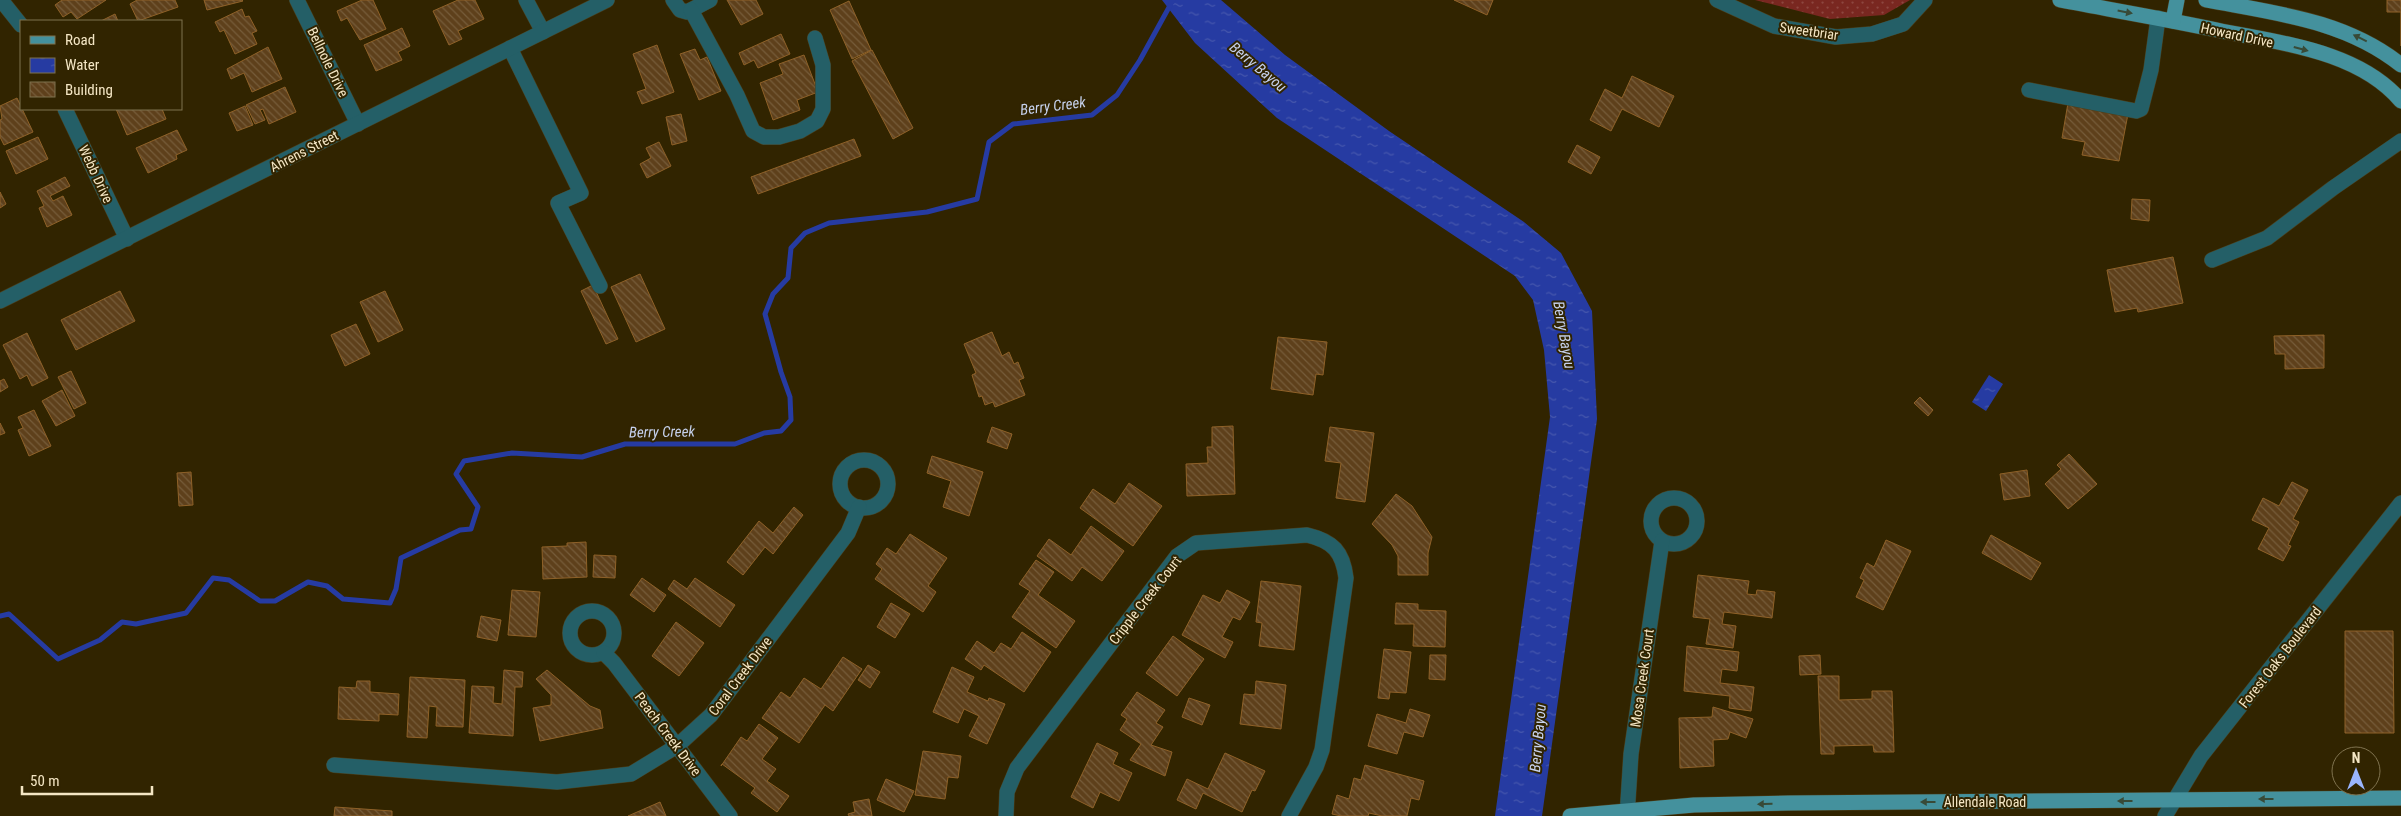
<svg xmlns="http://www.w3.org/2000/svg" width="2401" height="816" viewBox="0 0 2401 816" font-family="'Roboto Condensed',sans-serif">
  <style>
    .park { fill: url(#park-dots) }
    .water { fill: url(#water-ripples) }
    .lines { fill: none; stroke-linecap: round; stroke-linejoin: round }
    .stream { stroke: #263ba2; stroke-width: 5 }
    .building { fill: url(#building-back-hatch); stroke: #8f6128 }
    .minor-casing { stroke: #4c3f1b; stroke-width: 16 }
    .major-casing { stroke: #4c3f1b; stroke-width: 16 }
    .minor { stroke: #245f67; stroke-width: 15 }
    .major { stroke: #44919d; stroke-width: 15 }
    .oneway { fill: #384a37 }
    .labels { text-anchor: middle; stroke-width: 4; stroke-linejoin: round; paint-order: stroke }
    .street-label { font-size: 14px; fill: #f4e6c4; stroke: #312400 }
    .water-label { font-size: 15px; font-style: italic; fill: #c6d1ec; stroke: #312400 }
  </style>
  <defs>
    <pattern id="park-dots" width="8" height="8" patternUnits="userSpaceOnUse" patternTransform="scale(1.25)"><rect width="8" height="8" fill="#792720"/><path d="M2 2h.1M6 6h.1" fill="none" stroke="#8d463f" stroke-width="1.8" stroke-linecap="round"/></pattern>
    <pattern id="water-ripples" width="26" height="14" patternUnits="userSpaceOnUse" patternTransform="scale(1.25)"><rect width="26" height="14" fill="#263ba2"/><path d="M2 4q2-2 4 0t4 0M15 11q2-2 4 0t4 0" fill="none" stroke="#4657ad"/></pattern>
    <pattern id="building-back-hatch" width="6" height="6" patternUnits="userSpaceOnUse" patternTransform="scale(1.25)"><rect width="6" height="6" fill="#5e401b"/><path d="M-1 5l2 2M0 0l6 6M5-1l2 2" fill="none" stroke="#765c3a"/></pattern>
  </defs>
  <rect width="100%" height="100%" fill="#312400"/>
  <polygon class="park" points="1755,0 1910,0 1884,15 1830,19"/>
  <g class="water">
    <polygon points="1162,0 1221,0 1285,55 1389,131 1524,222 1561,253 1592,311 1597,419 1542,816 1495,816 1550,417 1544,350 1533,300 1515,276 1277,118 1195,43"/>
    <polygon points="1989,375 2003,384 1986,411 1972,402"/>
  </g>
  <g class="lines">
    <polyline class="stream" points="0,616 9,614 58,659 100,640 122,622 136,624 186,613 213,578 229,580 260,601 275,601 308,582 327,586 343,599 390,603 396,589 401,558 460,530 471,529 478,507 456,474 464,461 512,453 582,457 625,444 735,444 764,433 781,431 791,420 790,397 781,372 765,314 773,294 788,278 791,248 805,233 829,223 927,212 977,199 989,142 1013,124 1092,115 1117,95 1140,60 1173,0"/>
  </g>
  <g class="building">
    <polygon points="62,0 106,0 77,19 71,12 63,17 55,5"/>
    <polygon points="137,0 175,0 178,7 138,21 130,4"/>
    <polygon points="204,0 242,0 243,1 207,10"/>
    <polygon points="362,0 373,0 386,29 360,40 347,18 341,21 337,11"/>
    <polygon points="458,0 475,0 484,19 458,31 462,39 449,45 433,11"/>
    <polygon points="727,0 756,0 763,14 741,25"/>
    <polygon points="1454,0 1493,0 1487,15"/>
    <polygon points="2387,0 2401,0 2401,46 2401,12 2387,12"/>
    <polygon points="849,1 871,50 852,59 830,10"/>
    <polygon points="242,9 245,17 249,16 257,31 252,33 257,44 235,54 224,30 220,32 215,22"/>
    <polygon points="115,14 118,21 101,21"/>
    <polygon points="402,28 410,46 398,52 402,60 376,71 364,45"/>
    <polygon points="781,34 790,54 758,68 754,60 744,65 739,53"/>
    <polygon points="657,45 674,92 642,104 637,92 646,89 633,54"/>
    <polygon points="268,47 282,79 252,92 244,73 231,79 227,69"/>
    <polygon points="695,49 700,60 707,57 721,91 699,100 680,54"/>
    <polygon points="872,50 913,128 893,139 852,61"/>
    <polygon points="804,55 818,92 797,100 800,110 773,120 760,83 783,74 779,64"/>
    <polygon points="1632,76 1674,96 1659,127 1622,109 1611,131 1590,120 1605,89 1622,98"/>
    <polygon points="285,87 296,112 269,124 263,109 260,110 265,120 255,124 246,105"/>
    <polygon points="17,98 33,132 4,145 0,137 0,120 2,119 0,106"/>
    <polygon points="2068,103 2128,114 2119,161 2082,155 2085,142 2062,138"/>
    <polygon points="245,106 253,125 237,131 229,113"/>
    <polygon points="116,109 162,109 166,119 127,135"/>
    <polygon points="681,114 687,141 672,145 666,117"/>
    <polygon points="177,130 187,150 176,155 177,159 148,173 136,148"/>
    <polygon points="38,137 48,159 16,174 6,151"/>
    <polygon points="854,139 861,156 758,194 751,177"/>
    <polygon points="659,142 671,166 647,178 640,164 651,158 646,148"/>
    <polygon points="1577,145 1600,157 1591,174 1568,162"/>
    <polygon points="65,177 70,186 50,196 53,201 63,196 72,215 47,227 39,208 44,206 37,191"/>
    <polygon points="0,192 6,204 0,208"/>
    <polygon points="2132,199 2150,200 2149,221 2131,219"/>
    <polygon points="2173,257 2183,303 2138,312 2137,308 2115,312 2107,270"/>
    <polygon points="640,274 665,329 636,342 611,287"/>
    <polygon points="593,285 618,339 606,344 581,291"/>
    <polygon points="120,291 135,321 76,350 61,320"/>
    <polygon points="385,291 403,330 378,342 360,302"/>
    <polygon points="356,324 370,354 345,366 331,335"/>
    <polygon points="992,332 1002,356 1009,352 1014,364 1018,362 1024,378 1019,380 1025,395 995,407 993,402 985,405 982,396 979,397 972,375 976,373 964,344"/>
    <polygon points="27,333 48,378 32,386 27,375 20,379 3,345"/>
    <polygon points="2324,335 2324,368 2285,369 2285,354 2275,354 2274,336"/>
    <polygon points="1278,337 1327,342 1323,375 1316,374 1313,395 1271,389"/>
    <polygon points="71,371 86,403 74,409 58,377"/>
    <polygon points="4,379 8,387 0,392 0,381"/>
    <polygon points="62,390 75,416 56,426 42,401"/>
    <polygon points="1920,397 1933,410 1928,416 1914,403"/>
    <polygon points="34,410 51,446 29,456 18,430 23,428 18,417"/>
    <polygon points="0,423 5,433 0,435"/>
    <polygon points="1233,426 1235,494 1187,496 1186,464 1208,463 1207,447 1212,447 1212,427"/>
    <polygon points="992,427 1012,434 1007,449 987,442"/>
    <polygon points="1330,427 1374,433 1365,502 1336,498 1341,463 1325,461"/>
    <polygon points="2069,454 2097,484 2068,509 2045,484 2061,469 2057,465"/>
    <polygon points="932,456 983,472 969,516 943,507 951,481 927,473"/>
    <polygon points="2027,470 2030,496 2004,500 2000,474"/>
    <polygon points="191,472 193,505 179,506 177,473"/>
    <polygon points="2292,482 2308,490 2293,519 2299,522 2288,545 2291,546 2283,561 2258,549 2269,528 2252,520 2263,498 2279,506"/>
    <polygon points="1129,483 1162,506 1133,546 1080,508 1093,489 1115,504"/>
    <polygon points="1396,494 1412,506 1432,537 1428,553 1428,575 1398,575 1398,556 1392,545 1372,524"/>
    <polygon points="794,507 803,515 773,554 765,547 743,575 727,562 759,521 773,533"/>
    <polygon points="1091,526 1124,551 1102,581 1082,567 1072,581 1037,556 1049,539 1071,555"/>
    <polygon points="910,534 947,558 928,586 936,592 923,612 875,579 882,569 876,564 887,548 896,554"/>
    <polygon points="1991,535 2041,563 2031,580 1982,553"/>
    <polygon points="1886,540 1911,551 1883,610 1856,597 1864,580 1860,578 1867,563 1874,567"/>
    <polygon points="586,542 587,577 543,579 542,547 567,546 567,543"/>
    <polygon points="594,555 616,556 615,578 593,577"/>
    <polygon points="1036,560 1054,572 1038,595 1075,621 1056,648 1012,617 1030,591 1019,584"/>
    <polygon points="1698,575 1749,581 1747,594 1756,595 1757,590 1775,592 1772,618 1724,612 1722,624 1736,626 1733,648 1706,644 1710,619 1693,617"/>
    <polygon points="642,578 666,595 654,612 630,595"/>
    <polygon points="695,578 735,605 720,627 668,589 674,580 687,589"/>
    <polygon points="1261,581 1301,586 1294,650 1259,646 1262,623 1256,622"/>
    <polygon points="512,590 540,592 536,637 508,635"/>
    <polygon points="1227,590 1250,602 1240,620 1233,617 1222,637 1233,642 1225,658 1182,635 1203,595 1220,603"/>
    <polygon points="891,603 910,614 895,638 877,627"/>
    <polygon points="1396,603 1418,604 1418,610 1446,611 1445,647 1413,646 1414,624 1395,624"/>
    <polygon points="481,616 501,620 497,641 477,637"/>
    <polygon points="676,622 704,643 679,676 652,656"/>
    <polygon points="2345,631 2393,631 2394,733 2345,733"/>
    <polygon points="1022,632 1051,652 1024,692 984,665 981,670 965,659 977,641 994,653 1001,643 1011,649"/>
    <polygon points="1173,636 1204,659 1177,696 1146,673"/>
    <polygon points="1687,646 1739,652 1737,671 1722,669 1720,683 1754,687 1751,711 1729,708 1730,696 1684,691"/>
    <polygon points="1384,649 1411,652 1406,693 1390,692 1389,699 1378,698"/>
    <polygon points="1430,655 1446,655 1445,680 1429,679"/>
    <polygon points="1820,655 1821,674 1800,675 1799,656"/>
    <polygon points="843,657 862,669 833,711 825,705 799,743 762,718 781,692 790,698 804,678 821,689"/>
    <polygon points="868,665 880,672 870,688 858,680"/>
    <polygon points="952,667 974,677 967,692 988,701 989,698 1005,704 987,744 969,736 979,716 964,709 958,723 933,712"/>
    <polygon points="504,670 523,672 522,687 515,687 513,736 469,733 472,686 494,687 493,703 502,704"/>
    <polygon points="547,670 590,706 600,710 603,728 540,741 533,708 551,705 551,695 536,679"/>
    <polygon points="1818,676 1839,676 1839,700 1872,699 1872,691 1892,691 1894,752 1874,752 1873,745 1834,746 1834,754 1821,754"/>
    <polygon points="410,677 465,680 463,727 436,726 437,707 429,706 427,738 407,737"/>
    <polygon points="357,681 370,681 370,692 399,694 398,715 379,714 379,721 338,719 339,687 356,688"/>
    <polygon points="1256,681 1286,685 1281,729 1240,724 1244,694 1255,695"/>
    <polygon points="1137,692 1165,710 1156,723 1163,727 1151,745 1172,752 1165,776 1130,760 1141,744 1120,730 1127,719 1121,715"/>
    <polygon points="1189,698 1210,705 1202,725 1182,717"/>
    <polygon points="1713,707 1753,719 1746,738 1730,732 1728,739 1713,740 1714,766 1680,768 1679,718 1712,717"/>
    <polygon points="1410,709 1430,715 1423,737 1404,732 1397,754 1368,746 1377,714 1406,723"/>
    <polygon points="759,724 778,738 762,759 776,769 767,781 789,796 777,812 751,793 755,788 722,764 721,766 741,737 747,741"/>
    <polygon points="1097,743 1118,753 1113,764 1132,773 1119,801 1100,792 1093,808 1071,797"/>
    <polygon points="923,751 961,756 958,778 948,777 945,799 915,795"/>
    <polygon points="1225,753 1265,771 1255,791 1252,790 1242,812 1203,793 1196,809 1177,800 1187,779 1208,789"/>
    <polygon points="1365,765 1424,781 1419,800 1411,798 1407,816 1382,816 1369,813 1368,816 1341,816 1332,814 1337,795 1349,799 1354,778 1361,780"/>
    <polygon points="886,779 914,791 904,812 877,800"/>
    <polygon points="869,799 872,816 849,816 848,814 855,812 853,802"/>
    <polygon points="660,802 666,816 628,816"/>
    <polygon points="335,807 392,811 392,816 334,816"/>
  </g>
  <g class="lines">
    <g class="minor-casing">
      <g id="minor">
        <polyline points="1,0 21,25"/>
        <polyline points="297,0 358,124"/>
        <polyline points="526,0 543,32"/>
        <polyline points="673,0 680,10 687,12 710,0"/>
        <polyline points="1717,0 1774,26 1836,37 1872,34 1903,24 1925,0"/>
        <polyline points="691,10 737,95 753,131 764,137 779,137 800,131 817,121 823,109 823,65 815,38"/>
        <polyline points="510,48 581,193 558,203 600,286"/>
        <polyline points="2029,90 2136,111 2141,109 2151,70 2158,18"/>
        <polyline points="65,109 127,239"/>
        <polyline points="2212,260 2267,238 2333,188 2401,141"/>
        <polyline points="0,301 607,0"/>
        <circle cx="864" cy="484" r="24"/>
        <circle cx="1674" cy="521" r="23"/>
        <circle cx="592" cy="633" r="22"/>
        <polyline points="604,653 614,663 730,816"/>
        <polyline points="334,765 557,782 631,774 677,746 711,715 848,533 859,507"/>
        <path d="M1006,816L1007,792L1017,768L1177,556L1196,543L1307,535C1333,541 1343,552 1346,578L1322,750L1316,767L1289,816"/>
        <polyline points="1627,816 1631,754 1662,541"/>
        <polyline points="2165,816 2201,756 2401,503"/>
      </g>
    </g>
    <g class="major-casing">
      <g id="major">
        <path d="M2060,0C2112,10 2165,19 2217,30C2278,43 2358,50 2401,101"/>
        <path d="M2206,0C2274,13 2345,20 2401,65"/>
        <polyline points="2173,21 2177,0"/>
        <polyline points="1570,816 1694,805 1789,803 2401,798"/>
      </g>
    </g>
    <use href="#minor" class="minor"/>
    <use href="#major" class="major"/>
  </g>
  <defs><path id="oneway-solid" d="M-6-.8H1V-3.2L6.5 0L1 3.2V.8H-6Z" transform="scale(1.25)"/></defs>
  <g class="oneway">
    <use href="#oneway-solid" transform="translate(2125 12) rotate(11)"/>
    <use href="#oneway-solid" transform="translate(2360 38) rotate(-154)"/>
    <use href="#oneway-solid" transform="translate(2301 49) rotate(15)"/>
    <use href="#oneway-solid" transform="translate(2266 799) rotate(180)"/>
    <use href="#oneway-solid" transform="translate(2125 801) rotate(180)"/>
    <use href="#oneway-solid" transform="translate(1928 802) rotate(180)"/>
    <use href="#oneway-solid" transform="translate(1765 804) rotate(179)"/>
  </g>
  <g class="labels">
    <g class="street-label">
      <text transform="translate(1809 31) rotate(8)" y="5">Sweetbriar</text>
      <text transform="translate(2237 35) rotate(12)" y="5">Howard Drive</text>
      <text transform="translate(328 62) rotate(64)" y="5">Bellnole Drive</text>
      <text transform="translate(304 151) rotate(-27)" y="5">Ahrens Street</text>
      <text transform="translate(96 174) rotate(65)" y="5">Webb Drive</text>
      <text transform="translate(1145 600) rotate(-52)" y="5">Cripple Creek Court</text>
      <text transform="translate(2280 657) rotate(-52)" y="5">Forest Oaks Boulevard</text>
      <text transform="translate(740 676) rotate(-53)" y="5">Coral Creek Drive</text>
      <text transform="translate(1642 678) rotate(-82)" y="5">Mosa Creek Court</text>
      <text transform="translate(668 734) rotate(53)" y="5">Peach Creek Drive</text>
      <text x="1985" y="807">Allendale Road</text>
    </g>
    <g class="water-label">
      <text transform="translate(1258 67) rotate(40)" y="5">Berry Bayou</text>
      <text transform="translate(1053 106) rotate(-7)" y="5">Berry Creek</text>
      <text transform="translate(1564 335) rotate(80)" y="5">Berry Bayou</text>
      <text transform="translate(662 432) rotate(-1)" y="5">Berry Creek</text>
      <text transform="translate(1538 738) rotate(-85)" y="5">Berry Bayou</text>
    </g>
  </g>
  <rect x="20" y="20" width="162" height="90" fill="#312400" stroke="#7f724e"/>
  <rect x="30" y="36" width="25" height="8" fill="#44919d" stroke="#7f724e"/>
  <text x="65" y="45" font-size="15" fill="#f4e6c4">Road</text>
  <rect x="30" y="58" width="25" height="15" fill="url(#water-ripples)" stroke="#7f724e"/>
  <text x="65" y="70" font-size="15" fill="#f4e6c4">Water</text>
  <rect x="30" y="82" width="25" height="15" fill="url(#building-back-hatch)" stroke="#7f724e"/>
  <text x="65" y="95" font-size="15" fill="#f4e6c4">Building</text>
  <g transform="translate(2356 771)"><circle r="24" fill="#312400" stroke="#7f724e"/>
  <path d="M0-4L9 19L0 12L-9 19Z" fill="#9ab5fd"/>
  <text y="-8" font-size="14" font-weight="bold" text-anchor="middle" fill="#f4e6c4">N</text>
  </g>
  <path d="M22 786v8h130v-8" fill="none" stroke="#f4e6c4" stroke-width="2.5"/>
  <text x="30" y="786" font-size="15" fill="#f4e6c4" stroke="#312400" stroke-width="4" paint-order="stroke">50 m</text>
</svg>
